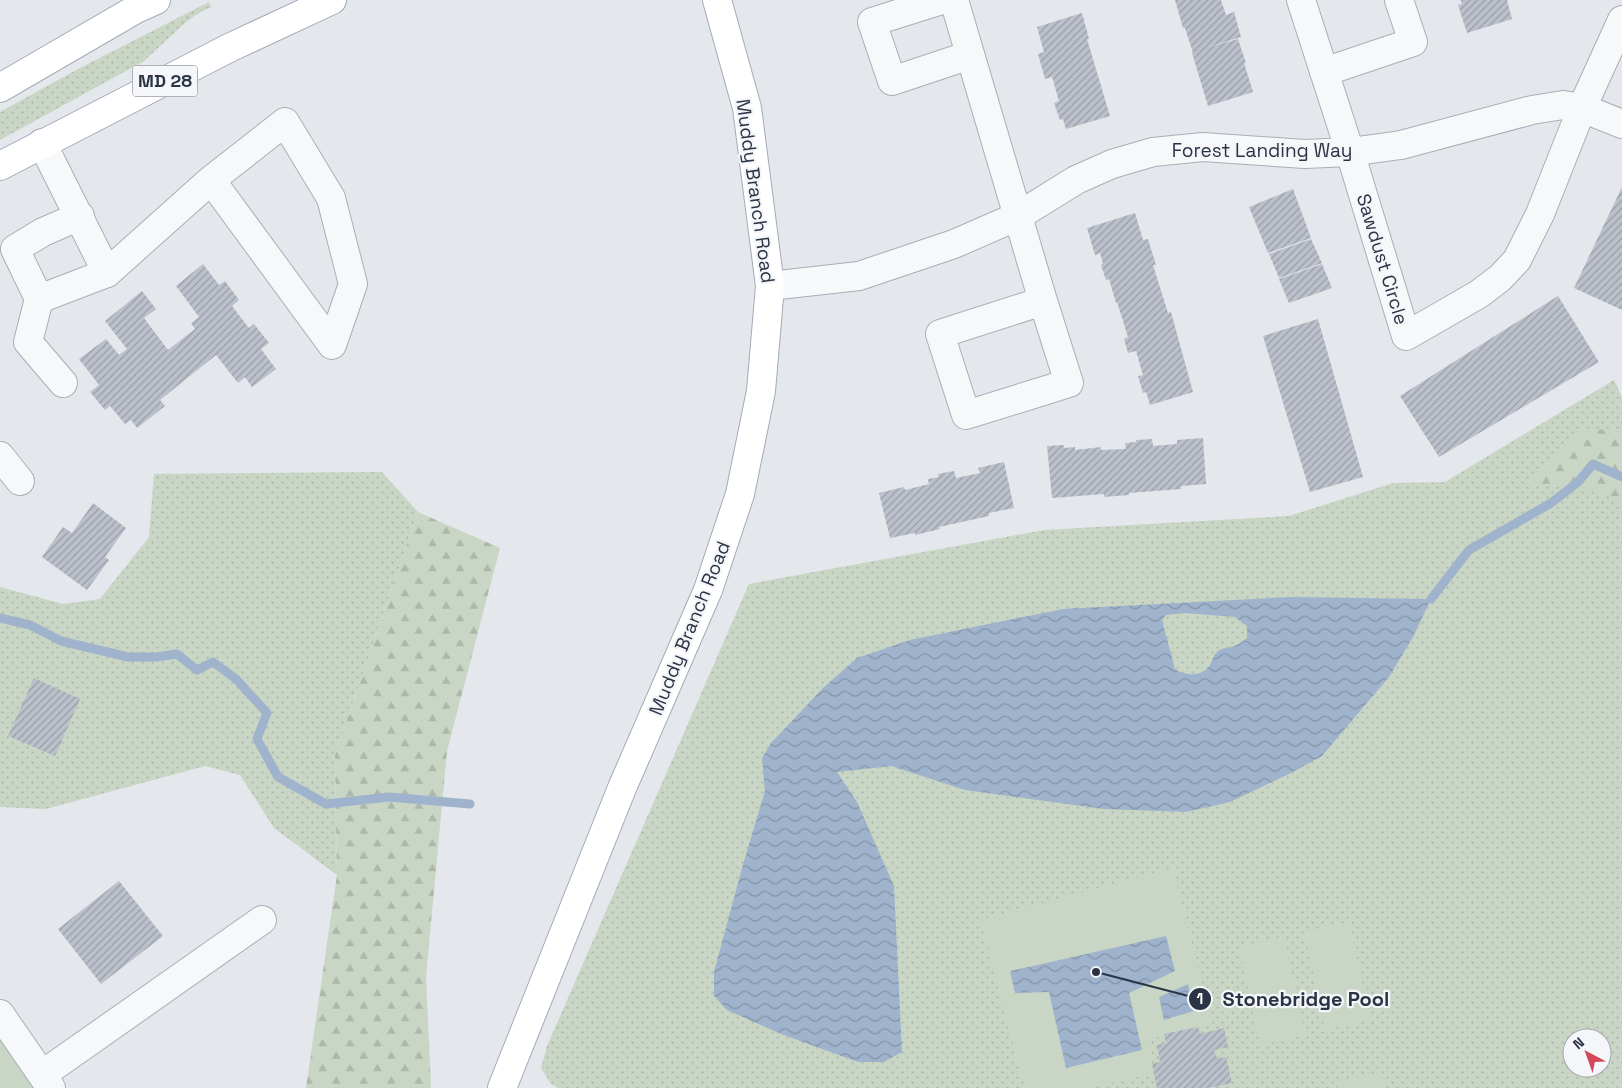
<svg xmlns="http://www.w3.org/2000/svg" width="1622" height="1088" viewBox="0 0 1622 1088" font-family="'Space Grotesk',sans-serif">
  <style>
    .green { fill: url(#green-dots); fill-rule: evenodd }
    .forest { fill: url(#forest-firs) }
    .pitch { fill: #c9d6c5 }
    .water { fill: url(#water-waves); fill-rule: evenodd }
    .lines { fill: none; stroke-linecap: round; stroke-linejoin: round }
    .stream { stroke: #9fb4cc; stroke-width: 9 }
    .building { fill: url(#building-hatch) }
    .minor-casing { stroke: #a9aeb7; stroke-width: 30 }
    .major-casing { stroke: #a3abb8; stroke-width: 30 }
    .minor { stroke: #f7f8fa; stroke-width: 28 }
    .major { stroke: #fff; stroke-width: 28 }
    .labels { text-anchor: middle; stroke-width: 4.5; stroke-linejoin: round; paint-order: stroke }
    .shield { fill: #f4f6f9; stroke: #676e7b; stroke-width: 1 }
    .shield-label { font-size: 18px; font-weight: bold; fill: #2b3445 }
    .street-label { font-size: 19px; fill: #2b3445; stroke: #f4f6f9 }
    .leader { fill: none; stroke: #2b3445; stroke-width: 2 }
    .callout-dot { fill: #2b3445; stroke: #f4f6f9; stroke-width: 2 }
    .mark-label { font-size: 15px; text-anchor: middle; font-weight: bold; fill: #fff }
    .callout-label { font-size: 20px; text-anchor: middle; font-weight: bold; fill: #2b3445; stroke: #f4f6f9; stroke-width: 4.5; stroke-linejoin: round; paint-order: stroke }
  </style>
  <defs>
    <pattern id="green-dots" width="8" height="8" patternUnits="userSpaceOnUse" patternTransform="scale(1.25)"><rect width="8" height="8" fill="#c9d6c5"/><path d="M2 2h.1M6 6h.1" fill="none" stroke="#adb8ab" stroke-width="1.8" stroke-linecap="round"/></pattern>
    <pattern id="forest-firs" width="22" height="20" patternUnits="userSpaceOnUse" patternTransform="scale(1.25)"><rect width="22" height="20" fill="#c9d6c5"/><path d="M5 1l3.5 6h-7zM16 11l3.5 6h-7z" fill="#adb8ab"/></pattern>
    <pattern id="water-waves" width="16" height="10" patternUnits="userSpaceOnUse" patternTransform="scale(1.25)"><rect width="16" height="10" fill="#9fb4cc"/><path d="M0 5q4-4 8 0t8 0" fill="none" stroke="#8293a7"/></pattern>
    <pattern id="building-hatch" width="6" height="6" patternUnits="userSpaceOnUse" patternTransform="scale(1.25)"><rect width="6" height="6" fill="#bbc0ca"/><path d="M-1 1l2-2M0 6l6-6M5 7l2-2" fill="none" stroke="#989da6"/></pattern>
  </defs>
  <rect width="100%" height="100%" fill="#e4e7ec"/>
  <g class="green">
    <polygon points="209,2 211,7 197,14 185,23 144,61 0,140 0,112 78,69"/>
    <path d="M1614,380L1622,397V1088H559L551,1084L541,1068L547,1046L749,584L1044,530L1289,516L1393,483L1445,482ZM1572,1038H1602V1068H1572Z"/>
    <polygon points="382,472 418,512 335,755 337,875 274,828 240,775 205,766 46,809 0,807 0,587 63,604 100,599 149,537 154,474"/>
  </g>
  <g class="forest">
    <polygon points="1582,429 1622,430 1622,504 1598,491 1528,484"/>
    <polygon points="418,512 500,548 447,751 426,977 431,1087 430,1088 306,1088 337,875 335,755"/>
  </g>
  <g class="pitch">
    <polygon points="1173,868 1212,1024 1147,1040 1154,1073 1088,1088 1025,1088 980,920"/>
    <polygon points="1349,922 1370,1020 1325,1030 1305,932"/>
    <polygon points="1284,937 1305,1035 1260,1045 1239,946"/>
    <polygon points="0,1014 51,1088 0,1088"/>
    <polygon points="1382,1072 1385,1088 1338,1088 1336,1082"/>
  </g>
  <g class="water">
    <path d="M1290,597L1431,599L1413,637L1389,677L1322,756L1291,773L1230,802L1186,812L1104,809L965,790L891,766L837,772L857,802L894,886L902,1052L884,1062H858L781,1034L727,1010L714,996V972L742,868L765,791L762,758L771,743L823,688L857,658L910,640L1063,609ZM1185,613L1235,617L1247,626V638C1244,640 1241,643 1237,645C1231,648 1224,647 1218,651C1213,655 1213,659 1210,665C1203,677 1185,676 1175,669L1162,620L1166,615Z"/>
    <polygon points="1166,936 1175,971 1129,993 1142,1050 1066,1068 1049,992 1015,993 1010,971"/>
    <polygon points="1188,984 1194,1011 1164,1020 1159,997"/>
  </g>
  <g class="lines">
    <g class="stream">
      <polyline points="1431,599 1469,550 1551,503 1578,482 1593,464 1622,477"/>
      <polyline points="0,618 30,625 61,641 128,657 156,657 177,654 197,670 213,662 236,679 267,713 257,739 278,777 326,804 389,797 470,804"/>
    </g>
  </g>
  <g class="building">
    <polygon points="1175,0 1221,0 1226,15 1234,12 1241,37 1205,48 1238,39 1246,63 1244,63 1253,92 1208,106 1192,53 1193,53 1185,28 1183,28"/>
    <polygon points="1461,0 1507,0 1512,19 1467,33 1458,5 1462,4"/>
    <polygon points="1082,13 1089,39 1087,39 1110,116 1066,129 1063,119 1060,120 1054,103 1059,101 1052,77 1045,79 1038,54 1044,52 1037,27"/>
    <polygon points="1622,187 1622,310 1574,288"/>
    <polygon points="1293,189 1311,238 1268,253 1249,207"/>
    <polygon points="1135,213 1143,240 1148,239 1156,265 1153,265 1168,313 1171,312 1193,392 1150,405 1146,392 1143,393 1138,376 1143,375 1136,351 1128,353 1124,339 1128,337 1117,302 1116,303 1109,279 1106,280 1101,265 1103,264 1100,253 1095,255 1087,228"/>
    <polygon points="1311,239 1322,263 1279,278 1269,254"/>
    <polygon points="203,264 219,285 225,281 239,300 232,306 249,328 254,324 269,343 261,349 276,369 252,387 245,377 238,383 216,355 160,400 165,406 137,428 131,420 125,424 110,406 105,410 90,392 99,385 79,359 106,339 119,355 127,349 105,321 142,291 156,309 144,318 168,350 195,329 191,323 199,317 176,286"/>
    <polygon points="1322,264 1332,288 1289,303 1279,279"/>
    <polygon points="1558,296 1599,362 1439,457 1400,396"/>
    <polygon points="1318,319 1363,477 1310,492 1263,336"/>
    <polygon points="1203,438 1206,484 1181,486 1181,489 1129,493 1129,495 1104,497 1104,494 1052,498 1047,446 1064,445 1064,448 1075,447 1075,450 1101,447 1101,450 1126,449 1125,443 1136,442 1136,440 1152,439 1153,446 1177,444 1177,440"/>
    <polygon points="1004,462 1014,508 989,513 989,516 939,527 940,529 915,535 915,533 890,538 879,493 904,487 905,490 929,484 928,479 939,477 938,474 954,471 956,478 980,473 978,468"/>
    <polygon points="93,503 126,528 105,557 109,560 87,590 42,557 63,527 72,533"/>
    <polygon points="34,678 80,699 55,756 8,736"/>
    <polygon points="119,881 163,936 101,984 58,929"/>
    <polygon points="1198,1027 1200,1034 1224,1028 1228,1047 1214,1050 1217,1059 1226,1057 1232,1083 1209,1088 1157,1088 1152,1064 1160,1062 1157,1045 1166,1043 1164,1034"/>
  </g>
  <g class="lines">
    <g class="minor-casing">
      <g id="minor">
        <polyline points="942,0 872,22 892,81 970,55"/>
        <polyline points="954,0 1043,301 1069,383 966,415 940,334 1043,301"/>
        <polyline points="1301,0 1350,152 1406,336 1479,294 1500,278 1517,260 1540,214 1582,108 1622,20"/>
        <polyline points="1324,72 1413,42 1399,0"/>
        <polyline points="42,143 107,273 211,180 332,345 353,284 331,198 285,122 211,180"/>
        <polyline points="80,216 43,232 15,249 39,299 107,273"/>
        <polyline points="770,286 859,276 954,244 1018,216 1076,180 1112,164 1153,152 1203,147 1305,154 1350,152 1401,145 1532,110 1563,105 1582,108 1622,124"/>
        <polyline points="39,299 28,342 63,383"/>
        <polyline points="0,456 20,481"/>
        <polyline points="0,1014 51,1088"/>
        <polyline points="43,1074 262,920"/>
      </g>
    </g>
    <g class="major-casing">
      <g id="major">
        <polyline points="0,88 136,9 156,0"/>
        <polyline points="0,166 229,48 332,0"/>
        <polyline points="502,1088 622,788 708,590 740,494 761,391 770,286 747,108 717,0"/>
      </g>
    </g>
    <use href="#minor" class="minor"/>
    <use href="#major" class="major"/>
  </g>
  <g class="labels">
    <rect class="shield" x="132.5" y="65.5" width="65" height="31" rx="4"/>
    <g class="shield-label">
      <text x="165" y="87">MD 28</text>
    </g>
    <g class="street-label">
      <text x="1262" y="157">Forest Landing Way</text>
      <text transform="translate(756 191) rotate(82)" y="7">Muddy Branch Road</text>
      <text transform="translate(1383 259) rotate(73)" y="7">Sawdust Circle</text>
      <text transform="translate(689 628) rotate(-68)" y="7">Muddy Branch Road</text>
    </g>
  </g>
  <path class="leader" d="M1096 972L1200 999"/>
  <g class="callout-dot">
    <circle cx="1096" cy="972" r="5"/>
    <circle cx="1200" cy="999" r="12"/>
  </g>
  <g class="mark-label">
    <text x="1200" y="1004">1</text>
  </g>
  <g class="callout-label">
    <text x="1306" y="1006">Stonebridge Pool</text>
  </g>
  <g transform="translate(1587 1053) rotate(319)"><circle r="24" fill="#f4f6f9" stroke="#a4a8b1"/>
  <path d="M0-4L9 19L0 12L-9 19Z" fill="#d1495b"/>
  <text y="-8" font-size="14" font-weight="bold" text-anchor="middle" fill="#2b3445">N</text>
  </g>
</svg>
